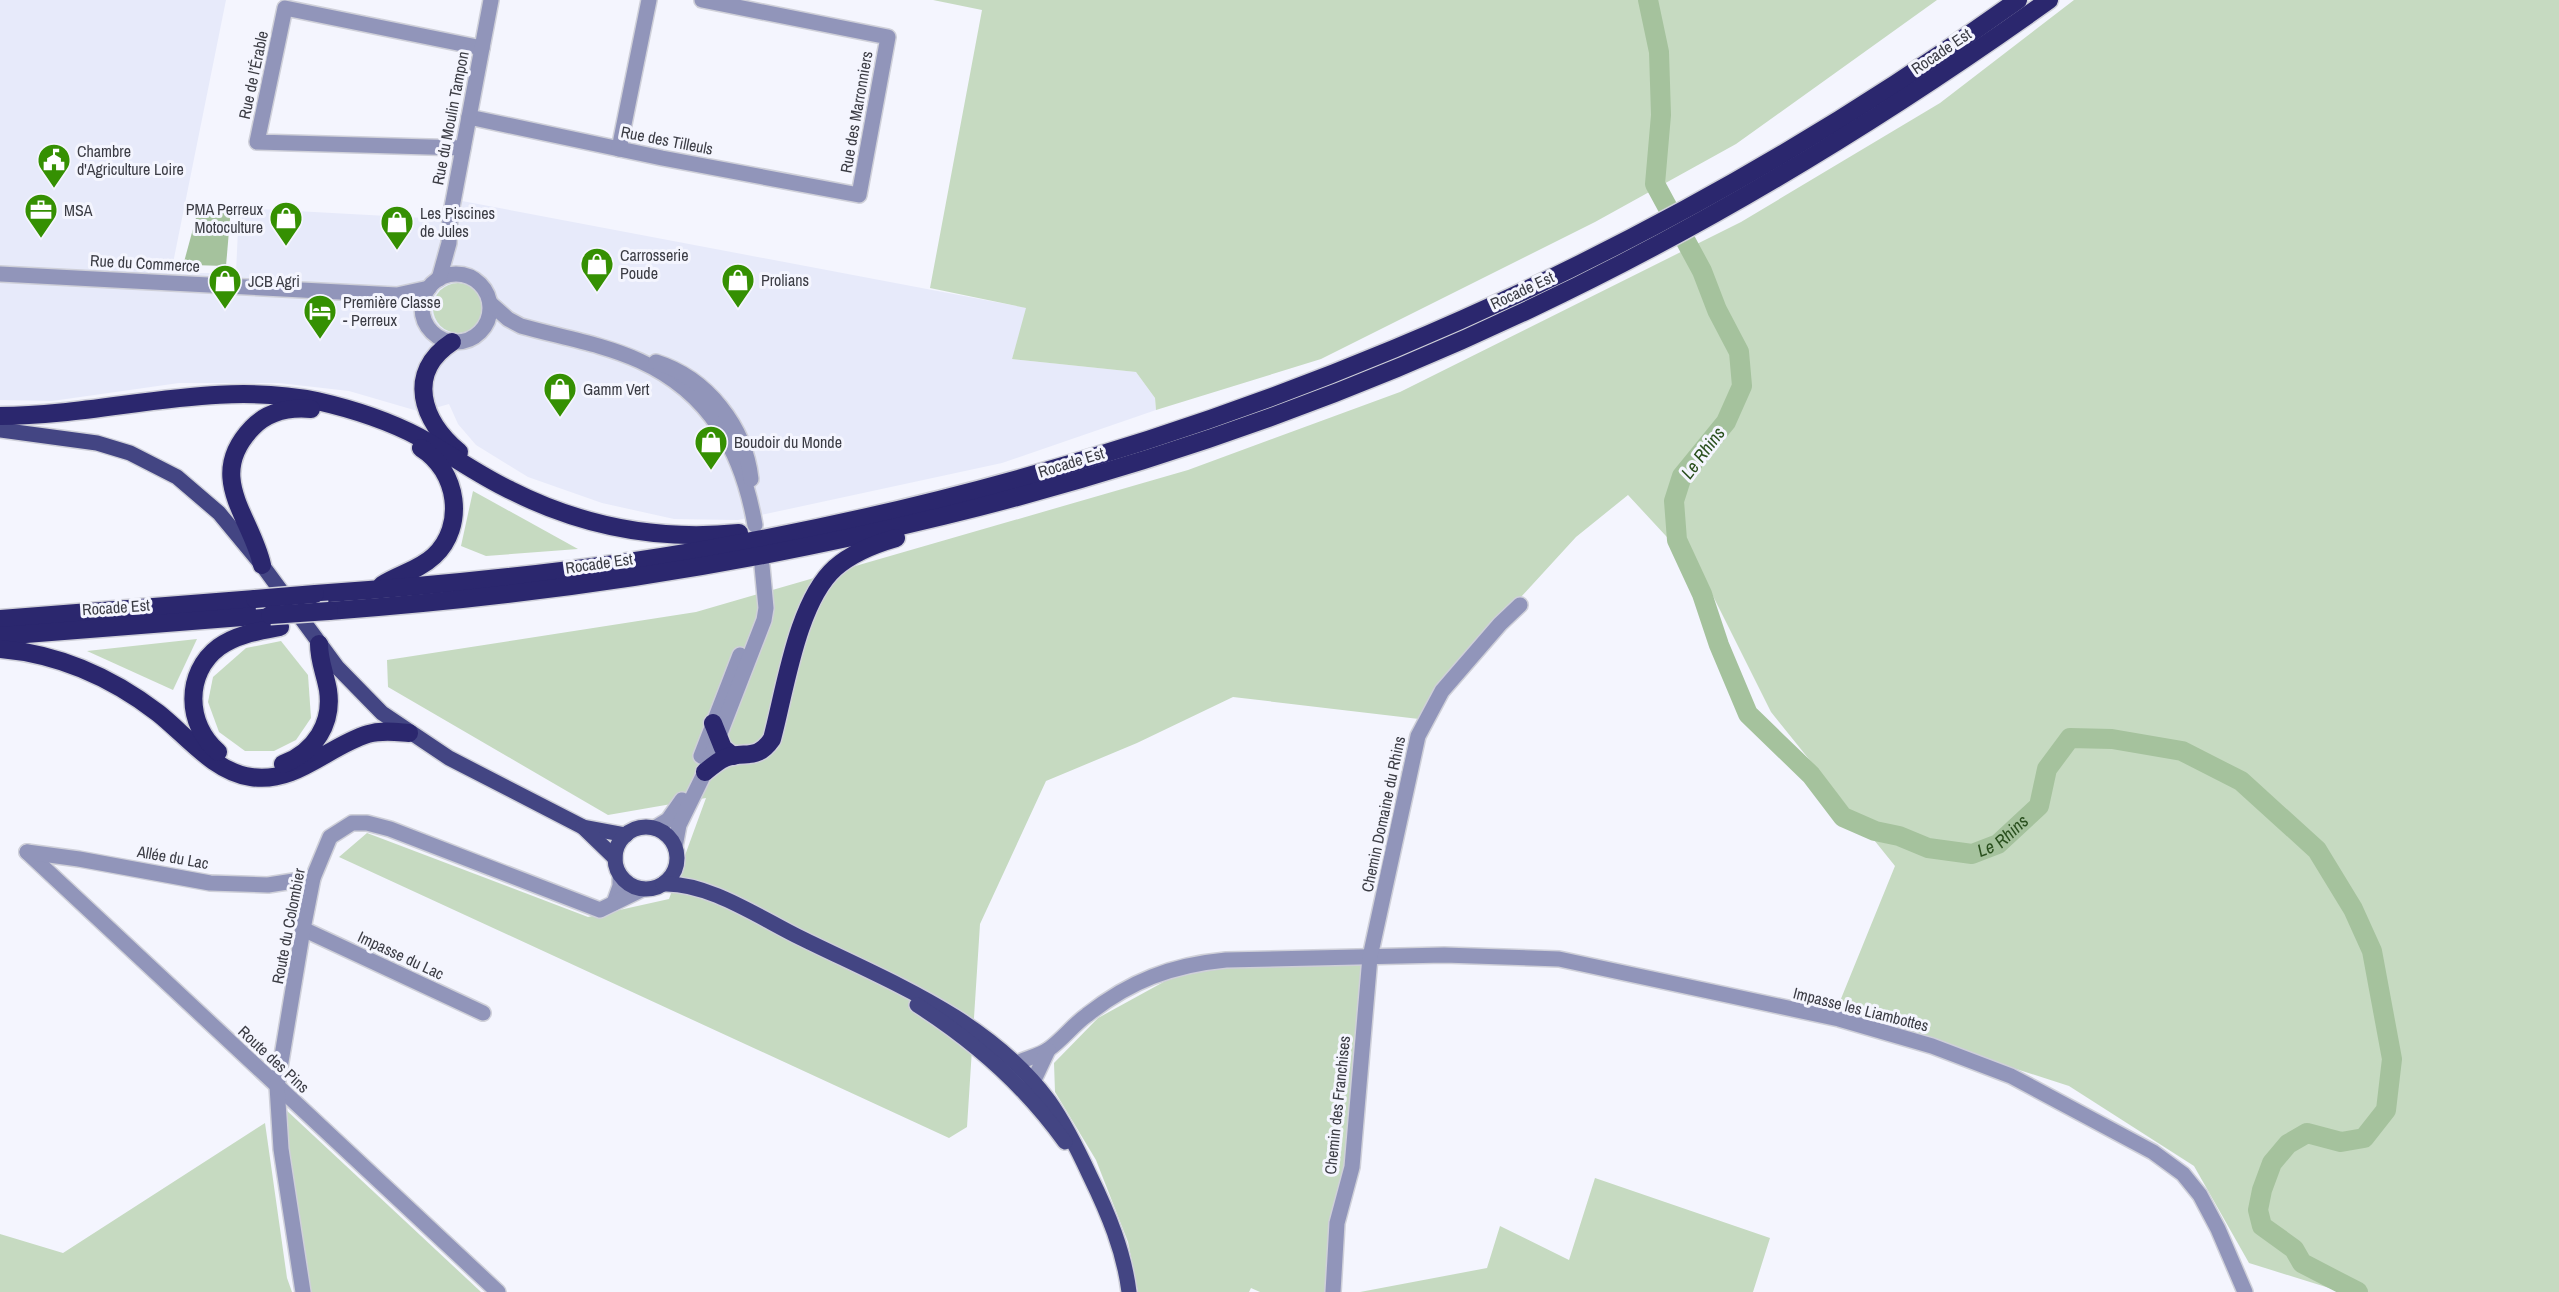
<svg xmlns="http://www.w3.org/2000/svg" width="2559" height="1292" viewBox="0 0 2559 1292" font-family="'Archivo Narrow',sans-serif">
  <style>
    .built { fill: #e7eafa }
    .green { fill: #c6dac1 }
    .water { fill: #a5c29d }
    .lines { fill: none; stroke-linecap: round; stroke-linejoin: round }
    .river { stroke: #a5c29d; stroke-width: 20 }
    .minor-casing { stroke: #cfd0d9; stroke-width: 18 }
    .major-casing { stroke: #cfd0d9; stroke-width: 18 }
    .highway-casing { stroke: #cfd0d9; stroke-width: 21 }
    .minor { stroke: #9195ba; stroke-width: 15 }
    .major { stroke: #434583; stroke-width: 15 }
    .highway { stroke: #2b276e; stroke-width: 18 }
    .highway-bridge-casing { stroke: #cfd0d9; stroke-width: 21; stroke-linecap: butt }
    .highway-bridge { stroke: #2b276e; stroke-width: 18 }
    .labels { text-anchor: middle; stroke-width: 6; stroke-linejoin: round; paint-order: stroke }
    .street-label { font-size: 16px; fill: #3b3c44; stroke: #f4f5fe }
    .poi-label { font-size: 16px; fill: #3b3c44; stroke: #f4f5fe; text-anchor: start }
    .water-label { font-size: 18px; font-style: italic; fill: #2a501e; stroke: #f4f5fe }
  </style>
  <rect width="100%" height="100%" fill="#f4f5fe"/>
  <polygon class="built" points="0,0 226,0 171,273 236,273 239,208 461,220 462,201 1027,308 1012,359 1136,372 1155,398 1156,410 1002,463 738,520 674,519 602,503 528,477 476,445 458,424 449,404 421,412 349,391 279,383 179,383 52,401 0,400"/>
  <g class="green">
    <polygon points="933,0 1937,0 1736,144 1595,222 1321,359 1156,410 1155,398 1136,372 1012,359 1026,308 930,288 982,10"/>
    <polygon points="2074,0 2559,0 2559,1292 2342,1292 2249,1263 2194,1166 2069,1086 1836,1011 1895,866 1771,712 1703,576 1628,495 1576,537 1499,621 1419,719 1233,697 1137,743 1046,781 980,924 967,1127 949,1138 339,857 367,833 588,917 669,899 706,798 608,815 388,687 387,660 696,612 1188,470 1400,392 1741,222 1940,103"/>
    <circle cx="458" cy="308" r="25"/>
    <polygon points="473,491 578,549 486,556 461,546"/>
    <polygon points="197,639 173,690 87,651"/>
    <polygon points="281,641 308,675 311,718 296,740 274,751 245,751 219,732 208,702 213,677 246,648"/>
    <polygon points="1366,964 1347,1169 1328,1292 1260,1292 1251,1288 1249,1292 1138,1292 1128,1242 1096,1160 1055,1092 1054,1063 1098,1018 1169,979 1230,965"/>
    <polygon points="284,1108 481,1292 309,1292 300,1245"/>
    <polygon points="265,1123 287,1278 292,1292 0,1292 0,1234 63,1253"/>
    <polygon points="1595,1178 1770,1238 1753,1292 1360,1292 1487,1268 1500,1226 1569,1260"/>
  </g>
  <polygon class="water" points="229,211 230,219 226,266 191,265 184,262 197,214"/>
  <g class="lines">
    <path class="river" id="s1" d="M1648,0L1659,52L1661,115L1655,184L1702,271L1717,310L1739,352L1742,386L1726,422L1682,476L1674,501L1677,540L1702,594L1719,645L1748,714L1811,775L1843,817L1875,831L1899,836L1928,848L1972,854L1998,844L2039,806L2047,769L2070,738L2112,739L2182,751L2241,781L2317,850L2353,909L2372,951L2392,1059L2386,1110L2364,1138L2341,1142L2307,1133L2288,1144L2272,1163L2262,1190L2258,1210L2262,1226L2294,1249L2302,1263L2358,1292"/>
    <g class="minor-casing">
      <g id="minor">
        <polyline points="469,117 662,158 859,195 888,37 702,0"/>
        <polyline points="463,148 257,142 285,8 482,48"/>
        <polyline points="619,149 649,0"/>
        <polyline points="0,274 397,295 429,288"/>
        <circle cx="456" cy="308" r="34"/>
        <polyline points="439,279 449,243 450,218 491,0"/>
        <path d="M490,303L508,319L521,326C560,337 603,344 640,361C710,393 742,451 755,525"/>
        <path d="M656,362C707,378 745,426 751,479"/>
        <polyline points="701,756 740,655"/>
        <polyline points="655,828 668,820 682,800"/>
        <polyline points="675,847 679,825 705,772 764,620 766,608 762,566"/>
        <polyline points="27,852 498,1292"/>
        <polyline points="27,852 79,859 210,883 268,885 313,878"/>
        <polyline points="614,903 620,886 620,875"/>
        <polyline points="303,929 483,1013"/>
        <path d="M1011,1074L1015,1064C1026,1058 1040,1056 1049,1049C1063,1039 1073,1025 1087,1015C1130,981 1172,965 1226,960L1444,955L1559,959L1839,1019L1932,1046L2011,1076L2153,1152L2183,1174L2200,1195L2218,1229L2245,1292"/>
        <polyline points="1033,1082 1048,1050"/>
        <polyline points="303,1292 281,1149 277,1086 303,929 313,878 330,837 352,823 367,823 390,829 600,910 643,889"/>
        <polyline points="1333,1292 1337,1223 1352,1167 1370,957 1418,736 1442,691 1500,624 1520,605"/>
      </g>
    </g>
    <g class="major-casing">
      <g id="major">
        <polyline points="0,430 97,443 130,453 177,477 219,513 262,565 337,667 382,713 449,758 583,827 626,835"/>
        <polyline points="583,827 615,858"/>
        <circle cx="646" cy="858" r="31"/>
        <path d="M663,884C708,882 760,918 801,938C888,981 989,1019 1049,1101C1066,1125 1078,1150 1090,1176C1108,1213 1124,1251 1129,1292"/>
        <path d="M917,1005C975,1042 1025,1086 1065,1142"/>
      </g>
    </g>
    <g class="highway-casing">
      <g id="highway">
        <path d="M452,342C405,373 422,421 459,452"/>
        <path d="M0,416C106,416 211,379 317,401C352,409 387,420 419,437C450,454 478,475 510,490C581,526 659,541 739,533"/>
        <path d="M262,565C251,516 205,477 252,428C267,412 289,407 311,409"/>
        <path d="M382,585C399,574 419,570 434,556C466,526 458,471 421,448"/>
        <path d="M315,594C447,585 578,572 708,549C1181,466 1628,281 2018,0"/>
        <path d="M329,611C743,581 1154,488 1530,309C1712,223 1885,117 2049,0"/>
        <polyline points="0,619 255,599"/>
        <polyline points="0,636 270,615"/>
        <path d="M0,649C59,654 111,677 158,713C186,735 214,772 251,777C296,784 328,746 368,734C382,730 395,732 409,733"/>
        <polyline points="713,723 723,748 733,756"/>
        <path d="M218,752C186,725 184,673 219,647C237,634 259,631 280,627"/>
        <path d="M283,764C315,752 333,723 328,690C325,673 319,661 319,644"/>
        <path d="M705,772C711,767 718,761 725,758C745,750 756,762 772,739C785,691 797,602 835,568C852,553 875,544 896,538"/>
      </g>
    </g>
    <use href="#minor" class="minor"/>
    <use href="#major" class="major"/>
    <use href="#highway" class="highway"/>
    <g class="highway-bridge-casing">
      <g id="highway-bridge">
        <polyline points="255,599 315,594"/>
        <polyline points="270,615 329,611"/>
      </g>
    </g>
    <use href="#highway-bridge" class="highway-bridge"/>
  </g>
  <defs>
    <g id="civic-pin" transform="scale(1.725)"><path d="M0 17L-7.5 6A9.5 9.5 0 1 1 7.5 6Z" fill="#359002" stroke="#f4f5fe"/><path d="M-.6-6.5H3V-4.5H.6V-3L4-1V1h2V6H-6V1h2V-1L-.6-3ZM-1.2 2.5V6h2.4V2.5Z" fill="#fff"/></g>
    <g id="office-pin" transform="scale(1.725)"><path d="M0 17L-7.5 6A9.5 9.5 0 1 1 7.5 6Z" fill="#359002" stroke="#f4f5fe"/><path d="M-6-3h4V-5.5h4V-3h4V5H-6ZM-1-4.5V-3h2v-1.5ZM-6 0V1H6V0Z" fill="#fff"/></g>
    <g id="shop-pin" transform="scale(1.725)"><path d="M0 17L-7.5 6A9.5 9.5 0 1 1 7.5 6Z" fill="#359002" stroke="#f4f5fe"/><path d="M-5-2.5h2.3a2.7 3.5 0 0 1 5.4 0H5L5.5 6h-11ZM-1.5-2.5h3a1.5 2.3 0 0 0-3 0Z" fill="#fff"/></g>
    <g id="hotel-pin" transform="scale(1.725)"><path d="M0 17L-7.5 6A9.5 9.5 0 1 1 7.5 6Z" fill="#359002" stroke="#f4f5fe"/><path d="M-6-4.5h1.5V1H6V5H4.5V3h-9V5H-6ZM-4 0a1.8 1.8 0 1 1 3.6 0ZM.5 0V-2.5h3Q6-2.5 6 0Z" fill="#fff"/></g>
  </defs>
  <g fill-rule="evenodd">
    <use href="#civic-pin" x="54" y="160"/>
    <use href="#office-pin" x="41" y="210"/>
    <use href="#shop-pin" x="286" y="218"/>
    <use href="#shop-pin" x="397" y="222"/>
    <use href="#shop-pin" x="597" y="264"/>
    <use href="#shop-pin" x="738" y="280"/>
    <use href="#shop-pin" x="225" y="281"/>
    <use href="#hotel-pin" x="320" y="311"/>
    <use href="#shop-pin" x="560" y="389"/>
    <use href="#shop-pin" x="711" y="442"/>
  </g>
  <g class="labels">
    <g class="street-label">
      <text transform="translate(1941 51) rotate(-34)" y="6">Rocade Est</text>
      <text transform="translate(253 75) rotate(-78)" y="6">Rue de l’Érable</text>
      <text transform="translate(856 112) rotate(-80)" y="6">Rue des Marronniers</text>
      <text transform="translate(450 118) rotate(-79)" y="6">Rue du Moulin Tampon</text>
      <text transform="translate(667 140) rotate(11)" y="6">Rue des Tilleuls</text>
      <text transform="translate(145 263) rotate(3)" y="6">Rue du Commerce</text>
      <text transform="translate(1522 290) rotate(-25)" y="6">Rocade Est</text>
      <text transform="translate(1071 462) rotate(-17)" y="6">Rocade Est</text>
      <text transform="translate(599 563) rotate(-8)" y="6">Rocade Est</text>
      <text transform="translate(116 607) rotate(-4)" y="6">Rocade Est</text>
      <text transform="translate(1383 814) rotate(-78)" y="6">Chemin Domaine du Rhins</text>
      <text transform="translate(173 857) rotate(10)" y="6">Allée du Lac</text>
      <text transform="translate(288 926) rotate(-79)" y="6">Route du Colombier</text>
      <text transform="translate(401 955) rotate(25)" y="6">Impasse du Lac</text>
      <text transform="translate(1861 1009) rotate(14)" y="6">Impasse les Liambottes</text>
      <text transform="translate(274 1059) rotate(43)" y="6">Route des Pins</text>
      <text transform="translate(1337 1105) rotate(-84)" y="6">Chemin des Franchises</text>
    </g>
    <g class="poi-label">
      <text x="77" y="157">Chambre<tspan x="77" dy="18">d'Agriculture Loire</tspan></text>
      <text x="263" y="215" text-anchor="end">PMA Perreux<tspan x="263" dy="18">Motoculture</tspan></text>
      <text x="64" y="216">MSA</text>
      <text x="420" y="219">Les Piscines<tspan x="420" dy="18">de Jules</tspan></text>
      <text x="620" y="261">Carrosserie<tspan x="620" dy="18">Poude</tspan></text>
      <text x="761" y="286">Prolians</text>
      <text x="248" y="287">JCB Agri</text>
      <text x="343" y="308">Première Classe<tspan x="343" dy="18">- Perreux</tspan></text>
      <text x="583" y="395">Gamm Vert</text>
      <text x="734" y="448">Boudoir du Monde</text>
    </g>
    <g class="water-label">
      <text transform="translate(1703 453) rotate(-53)" y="6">Le Rhins</text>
      <text dy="6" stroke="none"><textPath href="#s1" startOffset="1082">Le Rhins</textPath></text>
    </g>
  </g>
</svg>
